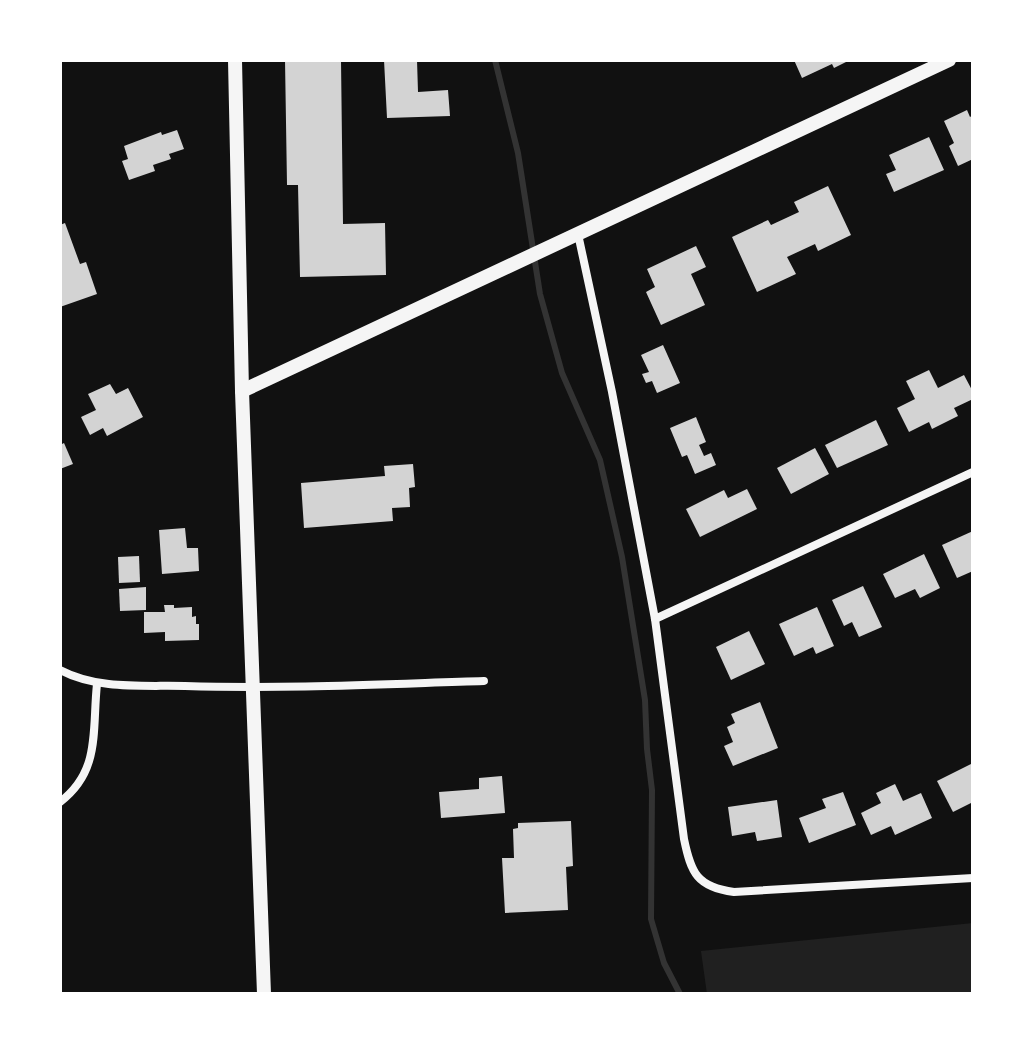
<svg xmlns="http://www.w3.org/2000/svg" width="1033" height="1054" viewBox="0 0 1033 1054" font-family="'Titillium Web',sans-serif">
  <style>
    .green { fill: #202020 }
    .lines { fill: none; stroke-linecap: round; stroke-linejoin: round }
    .stream { stroke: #333; stroke-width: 6 }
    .building { fill: #d3d3d3 }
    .minor { stroke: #f5f5f5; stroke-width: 8 }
    .tertiary { stroke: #f5f5f5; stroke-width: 14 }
  </style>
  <rect width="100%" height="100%" fill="#111"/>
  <polygon class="green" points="973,923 973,994 707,994 701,951"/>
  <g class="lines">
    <polyline class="stream" points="495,60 518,153 540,294 562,373 600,460 622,557 645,700 647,749 652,790 651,919 664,963 680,994"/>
  </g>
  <g class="building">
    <polygon points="285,60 341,60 343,224 385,223 386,275 300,277 298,185 287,185"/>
    <polygon points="384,60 417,60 418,92 448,90 450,116 387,118"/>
    <polygon points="794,60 850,60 834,68 832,64 802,78"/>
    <polygon points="967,110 970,117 973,115 973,159 958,166 949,146 954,143 944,121"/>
    <polygon points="177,130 184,149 169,154 171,159 153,165 155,171 129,180 122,161 128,159 124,146 161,132 162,135"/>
    <polygon points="929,137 944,170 894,192 886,174 896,170 889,155"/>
    <polygon points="828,186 851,235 818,251 815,244 787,257 796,274 757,292 732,237 768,220 771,225 799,212 794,202"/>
    <polygon points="65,223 80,264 86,262 97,294 60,307 60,225"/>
    <polygon points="696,246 706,267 691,274 705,305 661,325 646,292 655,287 647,269"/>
    <polygon points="663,345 680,383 657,393 652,381 646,383 642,374 649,372 641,355"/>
    <polygon points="929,370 938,388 964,375 973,392 973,399 954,408 958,416 932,429 929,422 909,432 897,408 915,399 906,381"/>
    <polygon points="110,384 116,394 128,388 143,417 107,436 103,428 90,435 81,417 96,410 88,394"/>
    <polygon points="696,417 706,442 699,445 704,456 711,453 716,465 695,474 687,455 682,457 670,428"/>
    <polygon points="876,420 888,445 837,468 825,445"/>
    <polygon points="64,443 73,464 60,469 60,445"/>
    <polygon points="815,448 829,474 791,494 777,468"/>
    <polygon points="413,464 415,487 409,488 410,507 392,508 393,521 304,528 301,483 385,476 384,466"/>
    <polygon points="747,489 757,509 700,537 686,509 724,490 728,498"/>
    <polygon points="185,528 187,548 198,548 199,571 162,574 159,530"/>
    <polygon points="973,531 973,571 957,578 942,545"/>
    <polygon points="924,554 940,588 920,598 915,589 895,598 883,574"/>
    <polygon points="139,556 140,582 119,583 118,557"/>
    <polygon points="863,586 882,627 859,637 852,622 844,626 832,600"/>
    <polygon points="146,587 146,610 120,611 119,589"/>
    <polygon points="164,605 174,605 174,608 192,607 192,617 196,616 196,624 199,624 199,640 165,641 165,632 144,633 144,612 165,612"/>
    <polygon points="817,607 834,646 816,654 813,647 794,656 779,624"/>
    <polygon points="749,631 765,664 731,680 716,647"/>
    <polygon points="760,702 778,748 733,766 724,746 733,742 727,727 735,723 731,714"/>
    <polygon points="973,763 973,802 953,812 937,781"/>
    <polygon points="502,776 505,813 441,818 439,792 479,789 479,778"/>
    <polygon points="895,784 903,801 921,793 932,818 895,835 891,826 871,835 861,813 881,803 876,793"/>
    <polygon points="843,792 856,825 809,843 799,818 826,808 822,799"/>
    <polygon points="777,800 782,837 757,841 755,832 732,836 728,807"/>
    <polygon points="571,821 573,866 566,867 568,910 505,913 502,858 514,858 513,829 518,828 518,823"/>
  </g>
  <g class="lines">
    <g class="minor">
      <path d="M578,234L612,392L655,619L684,839C691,873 697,887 734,892L973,878"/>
      <polyline points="655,619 973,472"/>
      <path d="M60,670C98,690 143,685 185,686C285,689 385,684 484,681"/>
      <path d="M60,802C101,771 92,730 97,684"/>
    </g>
    <g class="tertiary">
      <polyline points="235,60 242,391 264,994"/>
      <polyline points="242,391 949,60"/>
    </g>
  </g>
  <rect width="1033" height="1054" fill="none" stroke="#ffffff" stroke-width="124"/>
</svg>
